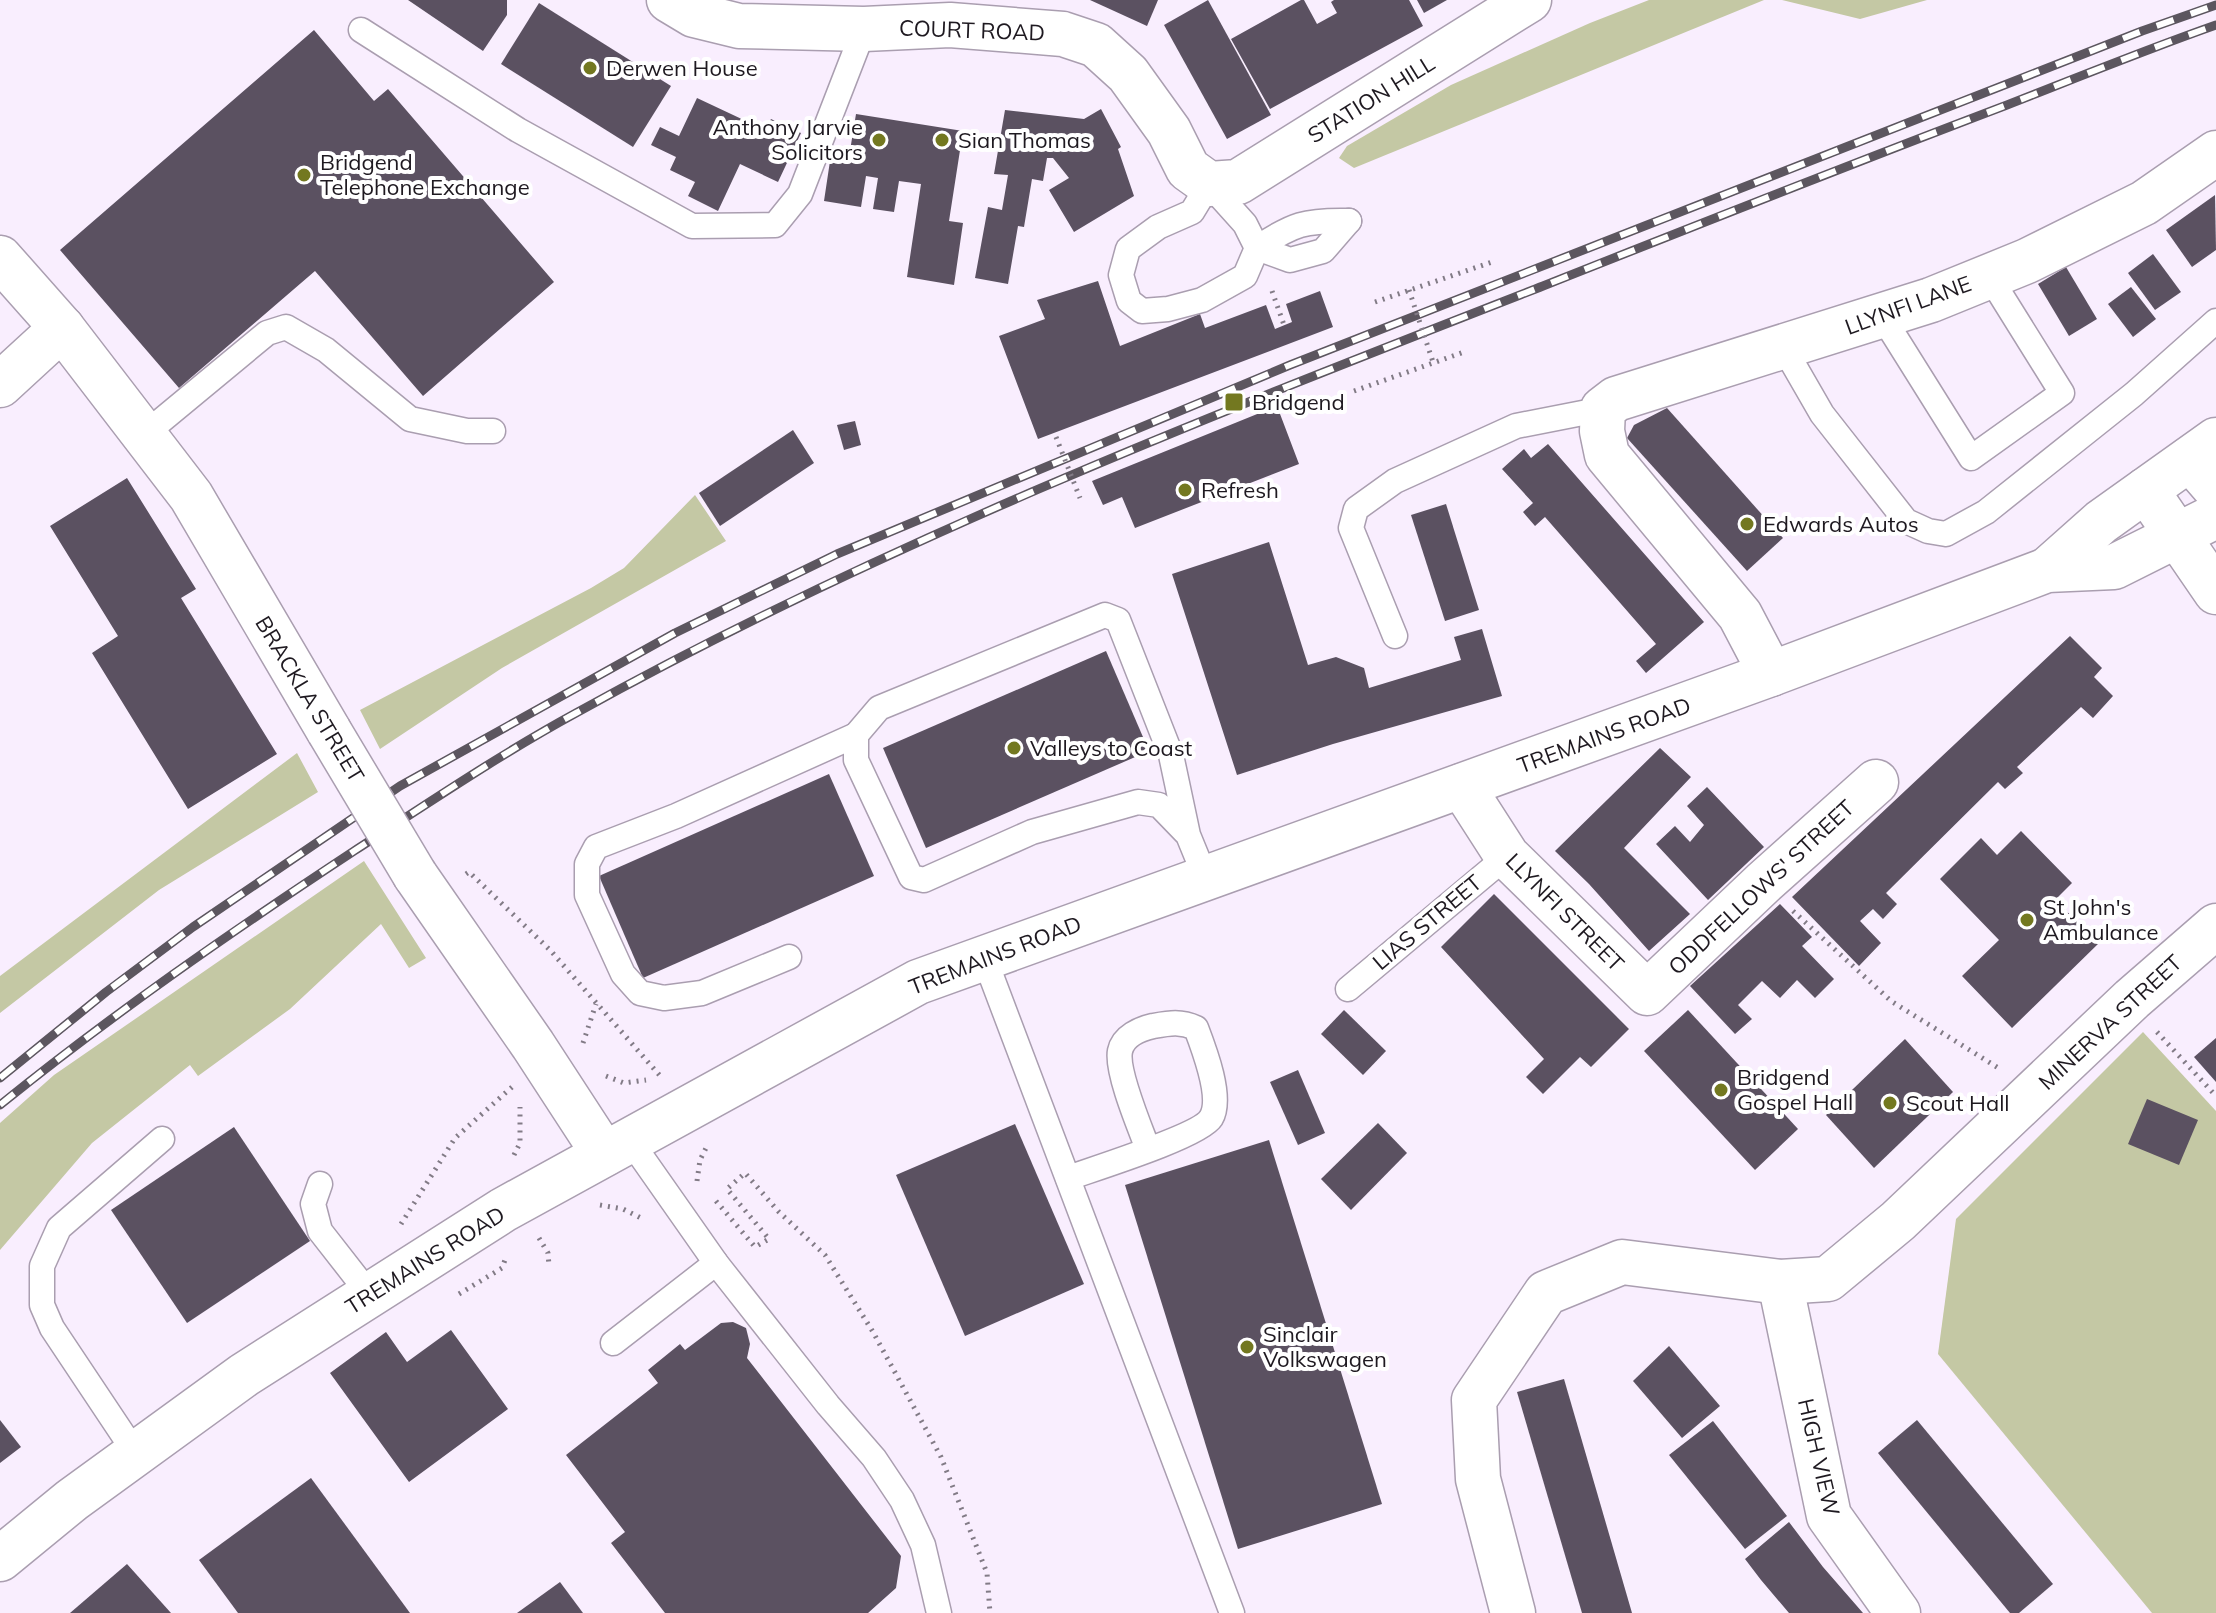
<svg xmlns="http://www.w3.org/2000/svg" width="2216" height="1613" viewBox="0 0 2216 1613" font-family="Mulish,sans-serif">
  <style>
    .green { fill: #c4c8a4 }
    .building { fill: #5b5161 }
    .lines { fill: none; stroke-linecap: round; stroke-linejoin: round }
    .lane-casing { stroke: #aa9eb0; stroke-width: 27 }
    .street-casing { stroke: #aa9eb0; stroke-width: 47 }
    .secondary-casing { stroke: #aa9eb0; stroke-width: 47 }
    .path { stroke: #827b86; stroke-width: 5; stroke-dasharray: 2 6; stroke-linecap: butt }
    .lane { stroke: #fff; stroke-width: 24 }
    .street { stroke: #fff; stroke-width: 44 }
    .secondary { stroke: #fff; stroke-width: 44 }
    .rail-casing { stroke: #5c565f; stroke-width: 9 }
    .rail { stroke: #fff; stroke-width: 6; stroke-dasharray: 18; stroke-linecap: butt }
    .secondary-bridge-casing { stroke: #aa9eb0; stroke-width: 47; stroke-linecap: butt }
    .path-bridge { stroke: #827b86; stroke-width: 5; stroke-dasharray: 2 6; stroke-linecap: butt }
    .secondary-bridge { stroke: #fff; stroke-width: 44 }
    .poi-dot { fill: #737820; stroke: #fff; stroke-width: 3 }
    .labels { text-anchor: middle; stroke-width: 8; stroke-linejoin: round; paint-order: stroke }
    .street-label { font-size: 22px; fill: #1e1920; stroke: #fff }
    .poi-label { font-size: 22px; fill: #1e1920; stroke: #fff; text-anchor: start }
  </style>
  <rect width="100%" height="100%" fill="#f9eefe"/>
  <g class="green">
    <polygon points="1649,0 1764,0 1354,168 1339,158 1347,146 1451,85 1590,23"/>
    <polygon points="1782,0 1927,0 1860,19"/>
    <polygon points="695,495 726,541 502,668 380,749 360,710 591,588 624,568"/>
    <polygon points="297,753 318,792 159,890 0,1013 0,976"/>
    <polygon points="364,861 426,958 409,968 381,924 290,1009 198,1076 190,1065 92,1143 0,1250 0,1123 54,1075"/>
    <polygon points="2143,1032 2216,1111 2216,1613 2152,1613 1938,1354 1956,1219"/>
  </g>
  <g class="building">
    <polygon points="408,0 507,0 507,15 483,51"/>
    <polygon points="1090,0 1158,0 1147,26"/>
    <polygon points="1208,0 1271,115 1227,139 1164,25"/>
    <polygon points="1301,0 1304,0 1317,24 1337,13 1331,2 1334,0 1409,0 1423,26 1270,109 1231,39"/>
    <polygon points="1417,0 1447,0 1424,13"/>
    <polygon points="539,3 671,86 633,147 501,64"/>
    <polygon points="314,30 374,101 388,89 554,282 423,396 315,271 179,388 60,250"/>
    <polygon points="697,98 765,130 771,119 801,133 778,182 740,164 718,211 688,196 695,182 670,170 676,157 651,145 660,127 679,136"/>
    <polygon points="1101,109 1121,147 1118,149 1134,196 1074,232 1049,190 1069,178 1053,158 1047,158 1043,181 1032,179 1024,227 1018,226 1008,284 975,278 988,207 1002,210 1008,175 994,174 1005,110 1084,119"/>
    <polygon points="856,114 963,131 949,221 963,223 954,285 907,277 921,184 899,181 894,212 873,209 878,178 866,176 861,207 824,201 830,161 848,163"/>
    <polygon points="2215,195 2216,250 2192,267 2166,230"/>
    <polygon points="2153,254 2181,292 2155,310 2128,273"/>
    <polygon points="2066,267 2097,319 2069,336 2038,284"/>
    <polygon points="1098,281 1120,346 1200,314 1205,328 1266,305 1275,329 1292,322 1286,304 1320,291 1333,327 1038,439 999,336 1045,319 1037,300"/>
    <polygon points="2131,287 2156,319 2133,337 2108,304"/>
    <polygon points="1277,406 1299,464 1135,528 1122,497 1103,505 1092,481"/>
    <polygon points="1667,408 1783,538 1747,571 1627,438 1634,425"/>
    <polygon points="855,421 861,445 844,450 837,425"/>
    <polygon points="793,430 814,463 720,526 699,493"/>
    <polygon points="1548,444 1704,622 1646,673 1636,661 1656,644 1545,517 1535,526 1523,512 1533,503 1502,469 1524,449 1531,458"/>
    <polygon points="127,478 196,589 181,598 277,754 188,809 92,653 118,636 50,526"/>
    <polygon points="1446,504 1479,610 1445,621 1411,515"/>
    <polygon points="1269,542 1308,665 1336,657 1364,668 1369,688 1461,660 1454,637 1482,629 1502,696 1333,744 1237,775 1172,574"/>
    <polygon points="2070,636 2102,668 2094,677 2113,696 2093,718 2081,707 2017,767 2023,773 2005,789 1998,782 1886,893 1897,904 1883,919 1873,909 1860,921 1881,943 1859,966 1792,897"/>
    <polygon points="1106,651 1149,751 926,848 883,748"/>
    <polygon points="1660,748 1691,777 1624,848 1690,914 1649,951 1589,884 1555,851"/>
    <polygon points="829,774 874,876 643,978 599,876"/>
    <polygon points="1707,787 1764,847 1708,900 1656,844 1675,826 1690,842 1704,825 1687,806"/>
    <polygon points="2021,831 2072,883 2055,900 2099,943 2012,1028 1962,976 1999,940 1940,879 1981,838 1997,855"/>
    <polygon points="1494,894 1629,1029 1591,1067 1580,1057 1543,1094 1526,1077 1544,1059 1441,947"/>
    <polygon points="1780,904 1812,937 1802,946 1834,979 1815,998 1797,980 1780,998 1762,981 1738,1005 1752,1019 1735,1034 1690,986"/>
    <polygon points="1344,1010 1386,1051 1363,1075 1321,1034"/>
    <polygon points="1688,1010 1798,1129 1755,1170 1644,1051"/>
    <polygon points="2216,1038 2216,1082 2194,1057"/>
    <polygon points="1905,1039 1953,1092 1874,1168 1826,1115"/>
    <polygon points="1298,1070 1325,1133 1298,1145 1270,1082"/>
    <polygon points="2147,1099 2198,1120 2179,1165 2128,1144"/>
    <polygon points="1378,1123 1407,1153 1351,1210 1321,1179"/>
    <polygon points="1015,1124 1084,1284 965,1336 896,1175"/>
    <polygon points="234,1127 310,1241 187,1323 111,1210"/>
    <polygon points="1269,1140 1382,1504 1238,1549 1125,1185"/>
    <polygon points="733,1322 746,1328 750,1344 747,1358 901,1556 896,1588 868,1613 665,1613 611,1543 625,1532 566,1455 658,1383 648,1370 680,1344 685,1350 721,1323"/>
    <polygon points="451,1330 508,1409 409,1482 330,1373 386,1332 407,1362"/>
    <polygon points="1669,1346 1720,1406 1682,1438 1633,1381"/>
    <polygon points="1564,1379 1632,1613 1582,1613 1517,1392"/>
    <polygon points="0,1420 21,1447 0,1463"/>
    <polygon points="1917,1420 2053,1584 2019,1613 2010,1613 1878,1453"/>
    <polygon points="1713,1421 1787,1516 1745,1549 1669,1455"/>
    <polygon points="311,1478 410,1613 238,1613 199,1560"/>
    <polygon points="1789,1522 1823,1567 1863,1613 1789,1613 1761,1580 1745,1559"/>
    <polygon points="127,1564 171,1613 70,1613"/>
    <polygon points="560,1582 583,1613 517,1613"/>
  </g>
  <g class="lines">
    <g class="lane-casing">
      <g id="lane">
        <polyline points="361,30 518,130 692,226 775,225 800,194 864,29"/>
        <polygon points="1209,184 1245,224 1257,248 1245,276 1202,300 1168,309 1142,311 1129,301 1121,275 1128,249 1158,227 1192,212"/>
        <polyline points="1257,248 1290,260 1323,251 1349,221"/>
        <path d="M1257,248C1293,224 1305,220 1349,221"/>
        <polyline points="1882,316 1971,458 2062,393 1989,276"/>
        <polyline points="1784,348 1822,414 1906,521 1928,531 1946,534 1986,512 2134,394 2216,321"/>
        <polyline points="145,434 267,333 286,327 326,350 410,419 467,431 493,431"/>
        <polyline points="1395,636 1351,528 1356,509 1395,481 1516,426 1603,409"/>
        <polyline points="1188,835 1159,805 1138,802 1032,832 924,880 911,877 856,760 856,735 879,708 1105,615 1118,620 1171,755 1188,835 1206,879"/>
        <polyline points="789,957 702,993 664,998 640,993 623,974 587,895 587,864 596,847 676,816 856,735"/>
        <polyline points="984,957 1232,1613"/>
        <polyline points="1348,989 1507,856"/>
        <polyline points="629,1139 716,1263 828,1405 874,1458 902,1500 923,1545 939,1613"/>
        <path d="M1068,1178C1093,1169 1200,1136 1211,1118C1223,1098 1204,1049 1196,1028C1181,1021 1170,1023 1153,1026C1140,1029 1123,1036 1120,1051C1116,1071 1140,1128 1148,1149"/>
        <polyline points="320,1184 313,1204 320,1231 370,1295"/>
        <polyline points="613,1343 716,1263"/>
        <polyline points="136,1454 52,1328 42,1305 42,1266 59,1228 162,1139"/>
      </g>
    </g>
    <g class="street-casing">
      <g id="street">
        <polyline points="669,0 694,15 739,26 864,29 950,25 1063,34 1096,45 1128,74 1169,131 1188,169 1209,184 1238,182 1529,0"/>
        <polyline points="2190,459 2216,489"/>
        <polyline points="2146,490 2216,592"/>
        <polyline points="1771,674 1740,615 1607,455 1602,431 1603,409 1616,399 1931,300 2027,261 2144,203 2216,153"/>
        <polyline points="1462,786 1507,856 1647,993 1763,883 1876,782"/>
        <polyline points="1780,1282 1829,1516 1898,1613"/>
        <polyline points="1513,1613 1478,1479 1474,1400 1546,1293 1622,1262 1780,1282 1828,1279 1898,1221 2132,999 2216,926"/>
      </g>
    </g>
    <g class="secondary-casing">
      <g id="secondary">
        <polyline points="0,258 62,328 191,496 329,731"/>
        <polyline points="0,385 62,328"/>
        <polyline points="2047,570 2101,522 2216,440"/>
        <polyline points="415,875 533,1045 604,1154"/>
        <polyline points="0,1559 72,1500 244,1375 503,1210 918,982 1771,674 2047,570 2114,567 2216,516"/>
      </g>
    </g>
    <g class="path">
      <polyline points="1272,291 1284,325"/>
      <polyline points="1375,302 1492,262"/>
      <polyline points="1354,391 1464,352"/>
      <polyline points="466,874 469,872 550,950 662,1078"/>
      <polyline points="1793,911 1891,1001 2000,1069"/>
      <polyline points="2157,1032 2216,1096"/>
      <polyline points="583,1043 596,1004"/>
      <polyline points="606,1076 624,1083 646,1080"/>
      <polyline points="514,1155 520,1143 520,1107"/>
      <polyline points="697,1181 700,1160 706,1148"/>
      <polyline points="716,1201 755,1247 769,1239 727,1189 745,1173 779,1212 825,1255 873,1332 941,1457 987,1573 990,1613"/>
      <polyline points="600,1205 623,1209 643,1219"/>
      <polyline points="401,1224 455,1138 512,1087"/>
      <polyline points="539,1238 548,1253 549,1266"/>
      <polyline points="459,1294 502,1268 505,1260"/>
    </g>
    <use href="#lane" class="lane"/>
    <use href="#street" class="street"/>
    <use href="#secondary" class="secondary"/>
    <g class="rail-casing">
      <g id="rail">
        <polyline points="0,1078 106,992 193,927 400,786 675,633 837,554 1290,365 2142,31 2216,5"/>
        <path d="M0,1105C114,1013 231,932 354,851C427,804 499,755 576,713C884,542 1215,414 1543,286C1697,225 1851,164 2007,105C2076,78 2145,50 2216,25"/>
      </g>
    </g>
    <use href="#rail" class="rail"/>
    <g class="secondary-bridge-casing">
      <polyline id="secondary-bridge" points="329,731 415,875"/>
    </g>
    <g class="path-bridge">
      <polyline points="1409,290 1433,362"/>
      <polyline points="1056,437 1080,498"/>
    </g>
    <use href="#secondary-bridge" class="secondary-bridge"/>
  </g>
  <g class="poi-dot">
    <circle cx="590" cy="68" r="8"/>
    <circle cx="879" cy="140" r="8"/>
    <circle cx="942" cy="140" r="8"/>
    <circle cx="304" cy="175" r="8"/>
    <rect x="1224" y="392" width="20" height="20" rx="4"/>
    <circle cx="1185" cy="490" r="8"/>
    <circle cx="1747" cy="524" r="8"/>
    <circle cx="1014" cy="748" r="8"/>
    <circle cx="2027" cy="920" r="8"/>
    <circle cx="1721" cy="1090" r="8"/>
    <circle cx="1890" cy="1103" r="8"/>
    <circle cx="1247" cy="1347" r="8"/>
  </g>
  <g class="labels">
    <g class="street-label">
      <text transform="translate(972 30) rotate(2)" y="8">COURT ROAD</text>
      <text transform="translate(1371 99) rotate(-32)" y="8">STATION HILL</text>
      <text transform="translate(1908 305) rotate(-20)" y="8">LLYNFI LANE</text>
      <text transform="translate(310 699) rotate(59)" y="8">BRACKLA STREET</text>
      <text transform="translate(1604 735) rotate(-20)" y="8">TREMAINS ROAD</text>
      <text transform="translate(1761 887) rotate(-43)" y="8">ODDFELLOWS' STREET</text>
      <text transform="translate(1565 912) rotate(45)" y="8">LLYNFI STREET</text>
      <text transform="translate(1427 922) rotate(-40)" y="8">LIAS STREET</text>
      <text transform="translate(995 955) rotate(-21)" y="8">TREMAINS ROAD</text>
      <text transform="translate(2110 1022) rotate(-43)" y="8">MINERVA STREET</text>
      <text transform="translate(425 1260) rotate(-32)" y="8">TREMAINS ROAD</text>
      <text transform="translate(1819 1457) rotate(77)" y="8">HIGH VIEW</text>
    </g>
    <g class="poi-label">
      <text x="606" y="76">Derwen House</text>
      <text x="863" y="135" text-anchor="end">Anthony Jarvie<tspan x="863" dy="25">Solicitors</tspan></text>
      <text x="958" y="148">Sian Thomas</text>
      <text x="320" y="170">Bridgend<tspan x="320" dy="25">Telephone Exchange</tspan></text>
      <text x="1252" y="410">Bridgend</text>
      <text x="1201" y="498">Refresh</text>
      <text x="1763" y="532">Edwards Autos</text>
      <text x="1030" y="756">Valleys to Coast</text>
      <text x="2043" y="915">St John's<tspan x="2043" dy="25">Ambulance</tspan></text>
      <text x="1737" y="1085">Bridgend<tspan x="1737" dy="25">Gospel Hall</tspan></text>
      <text x="1906" y="1111">Scout Hall</text>
      <text x="1263" y="1342">Sinclair<tspan x="1263" dy="25">Volkswagen</tspan></text>
    </g>
  </g>
</svg>
